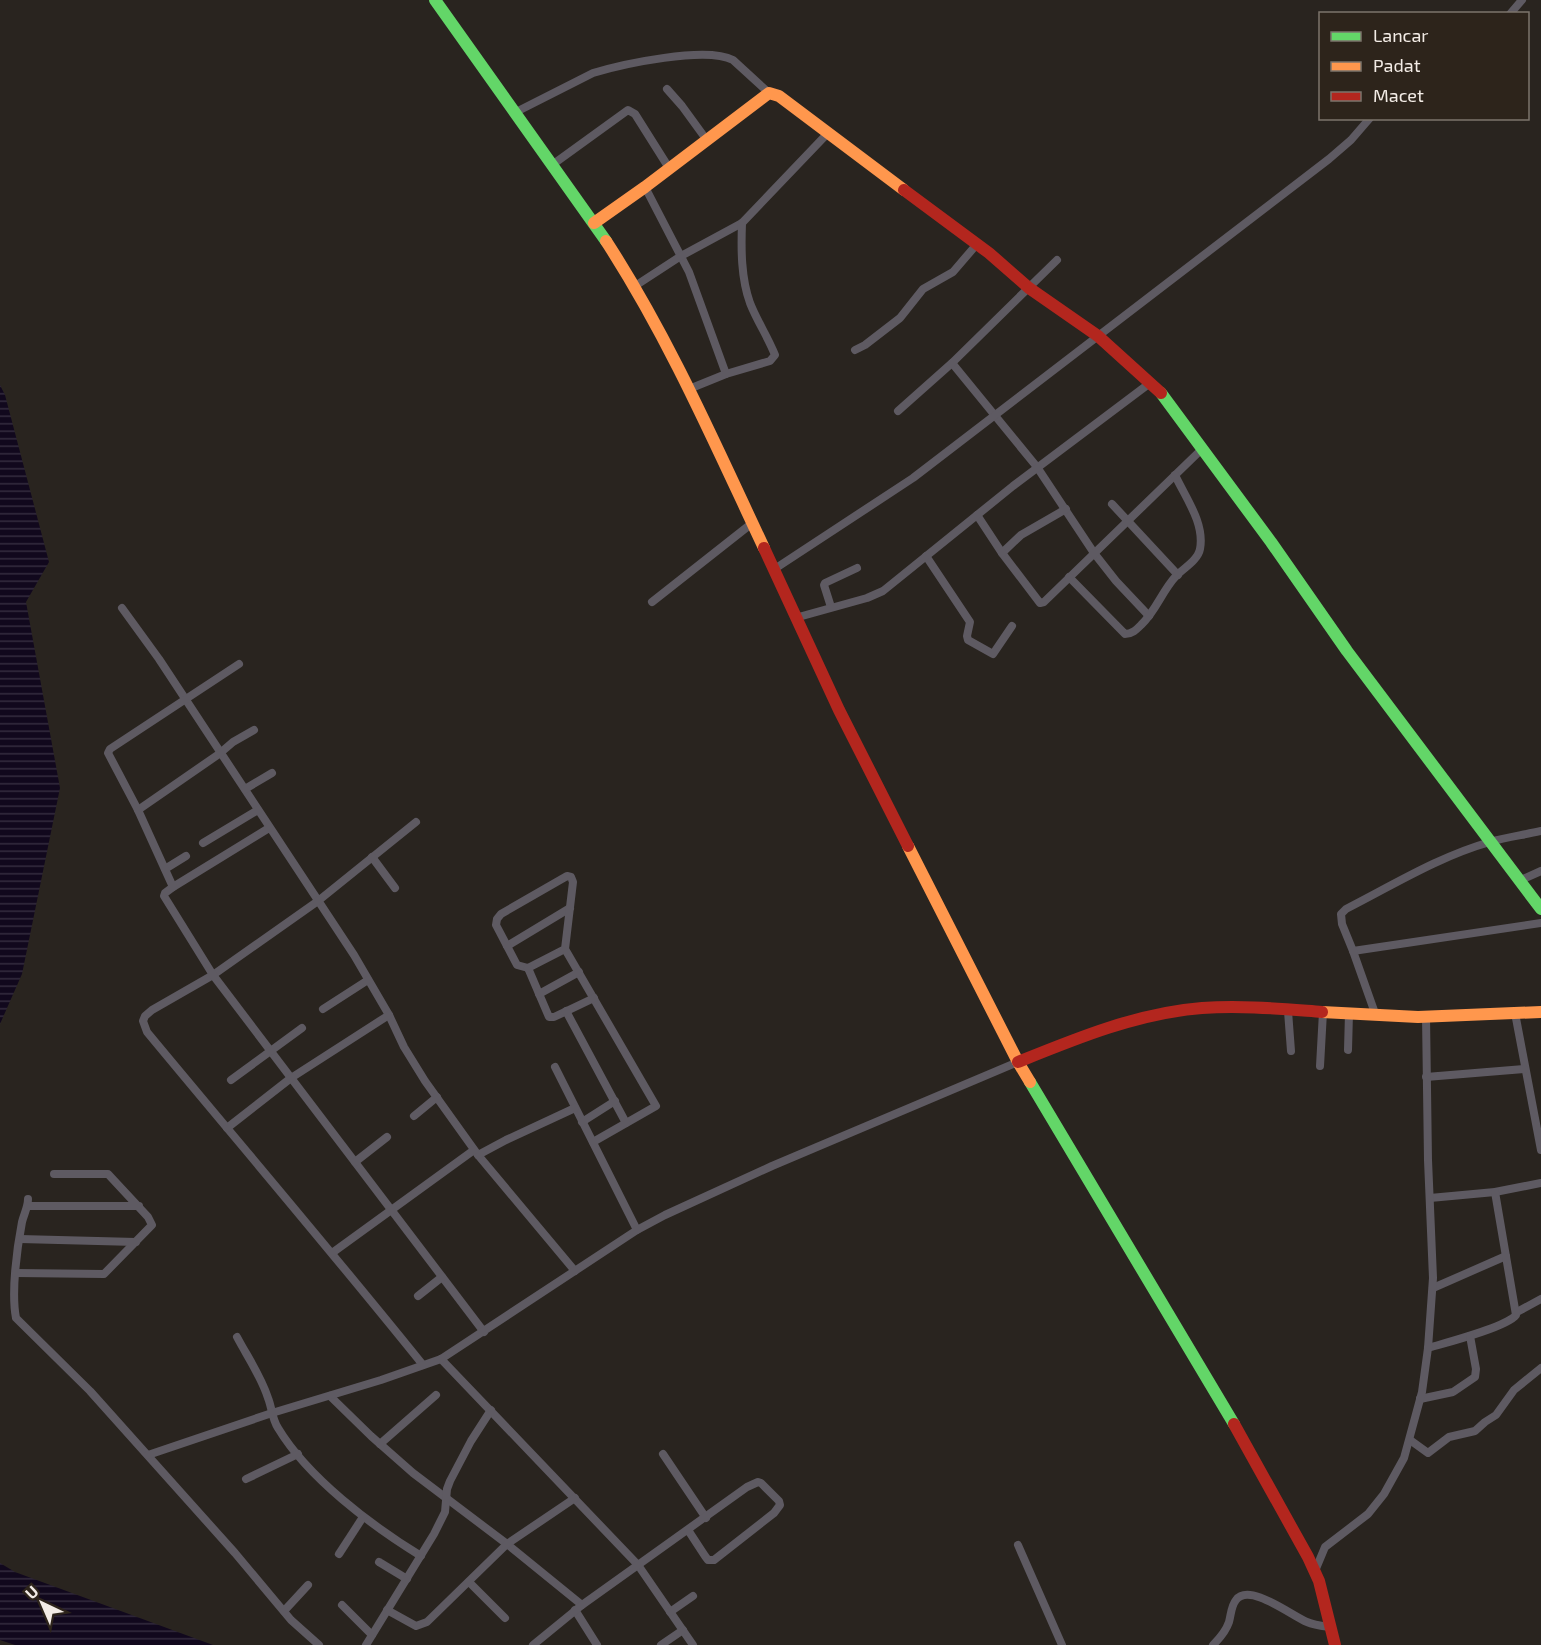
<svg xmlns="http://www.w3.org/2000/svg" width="1541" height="1645" viewBox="0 0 1541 1645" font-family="'Exo 2',sans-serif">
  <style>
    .water { fill: url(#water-rules) }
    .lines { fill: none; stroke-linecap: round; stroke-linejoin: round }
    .street { stroke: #5e5a62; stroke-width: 8 }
    .fast { stroke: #63d668; stroke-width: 12 }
    .slow { stroke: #ff974d; stroke-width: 12 }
    .jam { stroke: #b3261e; stroke-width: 12 }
  </style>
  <defs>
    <pattern id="water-rules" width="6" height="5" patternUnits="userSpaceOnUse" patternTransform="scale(1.5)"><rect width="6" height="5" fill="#11081d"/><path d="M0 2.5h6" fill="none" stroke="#342c3e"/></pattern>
  </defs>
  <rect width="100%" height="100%" fill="#29241f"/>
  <g class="water">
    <polygon points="0,385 5,395 49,562 26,602 60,788 22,974 0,1024"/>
    <polygon points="0,1563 15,1572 213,1645 15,1645 0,1640"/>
  </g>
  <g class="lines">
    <g class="street">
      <polyline points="1510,14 1522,0"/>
      <polyline points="667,89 682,106 706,139"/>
      <path d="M514,113L593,73C623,64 706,46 733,60L769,93"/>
      <polyline points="552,165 628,110 635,114 669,168"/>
      <polyline points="645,187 689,272 726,374"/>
      <polyline points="635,286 681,256 742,223 827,134"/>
      <polyline points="855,350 865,345 900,318 923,289 953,272 977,244"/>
      <polyline points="952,363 1037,467 1094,553 1116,581 1149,616"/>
      <path d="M689,389L726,374L770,361L775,355C768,337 757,321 750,303C741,278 741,249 742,223"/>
      <polyline points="898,411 952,363 1057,260"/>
      <polyline points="1112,504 1178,575"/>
      <polyline points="1066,509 1021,535 1002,553 1040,603 1044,602 1202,449"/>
      <polyline points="977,515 1002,553"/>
      <polyline points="926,556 970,622 967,636 968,640 993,654 1012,626"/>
      <polyline points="773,570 913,478 1329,159 1351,140 1370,118"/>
      <path d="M1069,577L1125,634C1132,634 1136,630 1141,625C1156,611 1162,591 1176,576C1184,568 1198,560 1200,549C1205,523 1185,497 1175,475"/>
      <polyline points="652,602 751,524"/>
      <polyline points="831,607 824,585 825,583 857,568"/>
      <polyline points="122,608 159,659 354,955 389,1015 404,1047 425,1081 478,1155 575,1271"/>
      <polyline points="795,618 867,598 883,591 1013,486 1150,383"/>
      <polyline points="245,789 272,773"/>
      <polyline points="138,810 219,754 233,742 254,730"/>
      <path d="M416,822L318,901L213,975L152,1010L145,1016L143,1021L147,1032C239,1143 333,1253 423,1365"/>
      <polyline points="269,828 173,887 165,893 164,896 213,975 484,1332"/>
      <polyline points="203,843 258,810"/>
      <polyline points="372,857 395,888"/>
      <polyline points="165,869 186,856"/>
      <polyline points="1521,880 1541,871"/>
      <polyline points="173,887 138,810 108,753 110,749 239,664"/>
      <polyline points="507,946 570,908"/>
      <polyline points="565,949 528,968 517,965 496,925 497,919 501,914 567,876 571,877 573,882 565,949 656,1106 593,1142"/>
      <polyline points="1353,951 1541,923"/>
      <polyline points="528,968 549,1017 554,1017 594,998"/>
      <polyline points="539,994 579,972"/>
      <polyline points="323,1009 368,980"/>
      <polyline points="566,1011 626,1123"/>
      <polyline points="1288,1011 1291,1051"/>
      <polyline points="1515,1013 1541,1150"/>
      <path d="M1376,1016L1353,951L1342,924L1341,914L1346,909C1393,885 1440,856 1490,842C1507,837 1524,835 1541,831"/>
      <polyline points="1348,1050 1349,1013"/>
      <polyline points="1320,1066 1323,1012"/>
      <polyline points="555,1067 637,1230"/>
      <polyline points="1426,1077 1524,1069"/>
      <polyline points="231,1080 302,1028"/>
      <polyline points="414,1116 437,1097"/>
      <polyline points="582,1122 615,1101"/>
      <polyline points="227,1128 291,1078 389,1015"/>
      <polyline points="478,1155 506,1140 575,1108"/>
      <polyline points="355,1162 387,1137"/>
      <polyline points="1430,1198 1495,1192 1541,1183"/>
      <path d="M28,1199C28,1207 24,1214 22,1222C17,1248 11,1292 16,1318L90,1391L235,1553L291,1620L319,1645"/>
      <polyline points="28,1206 139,1206"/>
      <polyline points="20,1239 136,1242"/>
      <polyline points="332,1253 474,1150"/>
      <polyline points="16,1273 104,1274 152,1225 148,1217 108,1174 54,1174"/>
      <polyline points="1433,1288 1506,1256"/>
      <polyline points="418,1296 442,1277"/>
      <polyline points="1517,1312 1541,1299"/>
      <path d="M237,1337C247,1356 261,1376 268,1398C272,1408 272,1419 278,1428C308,1478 372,1526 421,1556"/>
      <path d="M1428,1348C1445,1343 1507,1327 1516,1315L1495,1192"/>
      <polyline points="441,1359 638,1565 693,1645"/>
      <polyline points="330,1396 371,1436 413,1473 507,1544 582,1605"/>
      <polyline points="1420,1399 1453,1392 1475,1377 1476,1369 1470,1336"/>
      <polyline points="1410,1440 1428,1453 1449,1437 1475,1431 1485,1422 1496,1415 1514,1390 1541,1368"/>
      <polyline points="380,1444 436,1395"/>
      <polyline points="663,1454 706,1518"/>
      <polyline points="148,1455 272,1413 381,1380 441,1359 637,1230 665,1215 772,1166 1018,1062"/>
      <polyline points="246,1479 298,1454"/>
      <polyline points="1018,1545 1062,1645"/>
      <polyline points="339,1554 363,1517"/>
      <polyline points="379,1562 407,1579"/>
      <polyline points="1315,1571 1325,1547 1368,1514 1384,1494 1404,1458 1422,1392 1428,1348 1433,1278 1428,1160 1426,1016"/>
      <polyline points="469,1582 505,1618"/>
      <polyline points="342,1605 372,1635"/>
      <polyline points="387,1610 416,1626 427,1622 507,1544 575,1498"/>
      <polyline points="575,1610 597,1645"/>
      <polyline points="284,1611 308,1585"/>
      <polyline points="670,1612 693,1596"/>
      <polyline points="366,1645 434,1534 445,1512 447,1489 450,1481 471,1441 491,1410"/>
      <polyline points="533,1645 582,1605 747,1487 758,1482 761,1483 779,1501 780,1505 774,1513 714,1560 708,1560 705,1556 688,1530"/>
      <polyline points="661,1645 683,1630"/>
      <path d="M1213,1645C1220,1638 1226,1631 1229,1622C1231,1615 1231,1606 1236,1600C1249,1582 1292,1616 1307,1622C1314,1625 1322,1626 1329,1627"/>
    </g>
    <g class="fast">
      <polyline points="435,0 606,241"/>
      <polyline points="1161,393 1271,542 1347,651 1541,909"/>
      <polyline points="1030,1082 1234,1424"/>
    </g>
    <g class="slow">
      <polyline points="594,223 645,187 769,93 779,96 904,190"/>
      <path d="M606,241C669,338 715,444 764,548"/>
      <polyline points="908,846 1018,1062 1030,1082"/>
      <polyline points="1322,1012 1418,1017 1541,1012"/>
    </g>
    <g class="jam">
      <polyline points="904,190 989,253 1029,288 1098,336 1161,393"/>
      <polyline points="764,548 839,710 908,846"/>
      <path d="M1018,1062C1077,1038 1138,1013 1202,1008C1242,1005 1282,1009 1322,1012"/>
      <polyline points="1234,1424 1308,1557 1319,1581 1335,1645"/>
    </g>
  </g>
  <rect x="1319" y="12" width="210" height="108" fill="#2d241b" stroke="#7c746c" stroke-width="1.5"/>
  <rect x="1331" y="32" width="30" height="9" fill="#63d668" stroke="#7c746c" stroke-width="1.5"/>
  <text x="1373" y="42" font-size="18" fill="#f3ece6">Lancar</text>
  <rect x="1331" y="62" width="30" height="9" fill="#ff974d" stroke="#7c746c" stroke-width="1.5"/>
  <text x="1373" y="72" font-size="18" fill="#f3ece6">Padat</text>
  <rect x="1331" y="92" width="30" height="9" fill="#b3261e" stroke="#7c746c" stroke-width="1.5"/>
  <text x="1373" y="102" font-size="18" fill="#f3ece6">Macet</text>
  <g transform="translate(42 1603) rotate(316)" stroke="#2d241b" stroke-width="4.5" paint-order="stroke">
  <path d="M0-4.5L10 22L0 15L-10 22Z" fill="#f3ece6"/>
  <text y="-9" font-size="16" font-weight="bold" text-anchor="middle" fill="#f3ece6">U</text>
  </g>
</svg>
